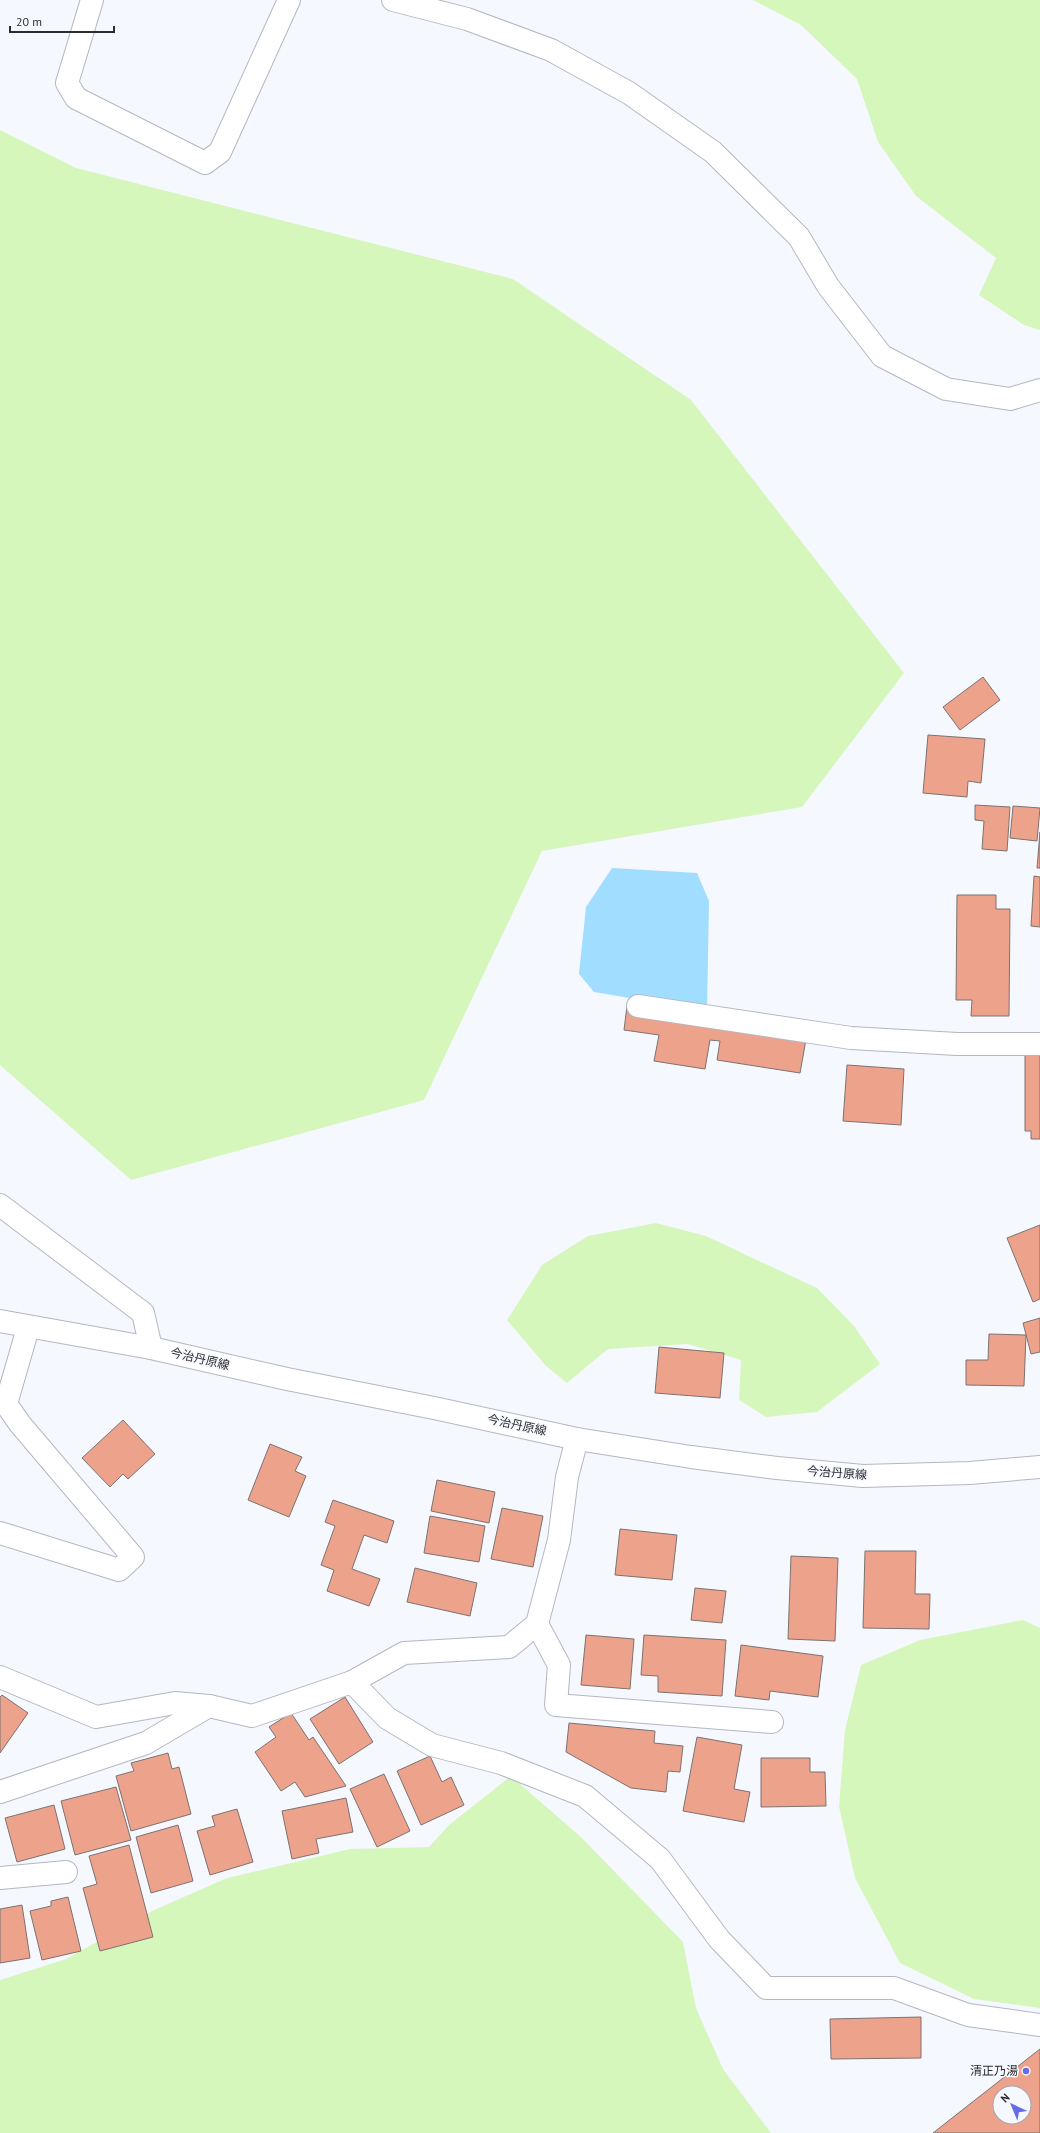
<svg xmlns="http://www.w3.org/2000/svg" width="1040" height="2133" viewBox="0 0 1040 2133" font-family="'PT Sans','Noto Sans JP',sans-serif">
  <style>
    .green { fill: #d6f7bc }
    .water { fill: #a1ddfe }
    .building { fill: #eda28c; stroke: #7d726e; fill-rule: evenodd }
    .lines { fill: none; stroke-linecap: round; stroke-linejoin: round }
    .street-casing { stroke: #b4b7c2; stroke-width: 24 }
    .secondary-casing { stroke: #b4b7c2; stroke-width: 24 }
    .street { stroke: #fff; stroke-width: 22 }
    .secondary { stroke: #fff; stroke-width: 22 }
    .poi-dot { fill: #666ce5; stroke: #f6f8ff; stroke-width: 1.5 }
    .labels { text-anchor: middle; stroke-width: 3; stroke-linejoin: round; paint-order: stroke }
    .street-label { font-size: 12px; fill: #2b2c30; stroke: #f6f8ff }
    .poi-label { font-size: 12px; fill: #2b2c30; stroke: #f6f8ff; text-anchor: end }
  </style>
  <rect width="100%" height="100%" fill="#f6f8ff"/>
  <g class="green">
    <polygon points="753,0 1040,0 1040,330 1024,325 979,295 996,258 916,196 878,142 857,79 801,25"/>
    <polygon points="0,130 76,168 513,279 691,400 904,673 802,807 542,851 424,1100 131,1180 0,1065"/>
    <polygon points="656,1223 706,1236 817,1288 854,1326 880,1364 817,1412 766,1417 739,1400 741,1360 688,1344 608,1349 567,1383 546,1366 507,1320 542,1265 588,1236"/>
    <polygon points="1023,1620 1040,1628 1040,2008 974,1999 900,1963 855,1878 839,1807 845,1730 861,1665 920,1640"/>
    <polygon points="511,1776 582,1838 683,1942 696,2008 723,2069 771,2133 0,2133 0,1980 66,1959 154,1910 227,1878 350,1849 429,1847 449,1825"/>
  </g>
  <polygon class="water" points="612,868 697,873 709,901 707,1011 594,992 579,974 586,907"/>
  <g class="building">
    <polygon points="983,677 1000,700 960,730 943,707"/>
    <polygon points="928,735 985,739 981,783 968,781 967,797 923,793"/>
    <polygon points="975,805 1010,807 1007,851 982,849 984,821 975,820"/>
    <polygon points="1013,806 1040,808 1037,841 1010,838"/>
    <polygon points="1040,832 1040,868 1037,868"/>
    <polygon points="1034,876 1040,877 1040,927 1031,926"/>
    <polygon points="957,895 996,895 996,909 1010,909 1009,1016 971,1016 972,1000 956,1000"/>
    <polygon points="627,1006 807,1034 800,1073 717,1060 720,1041 710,1040 705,1069 654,1061 659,1035 624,1030"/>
    <polygon points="1025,1054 1040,1054 1040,1139 1031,1139 1031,1131 1025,1131"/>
    <polygon points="847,1065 904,1069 901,1125 843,1121"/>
    <polygon points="1040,1225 1040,1299 1033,1302 1007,1238"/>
    <polygon points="1040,1318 1040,1352 1031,1354 1023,1323"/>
    <polygon points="989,1334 1026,1335 1024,1386 966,1385 966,1360 988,1360"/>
    <polygon points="659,1347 724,1353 720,1398 655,1393"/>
    <polygon points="123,1420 155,1454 128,1479 123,1474 110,1487 82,1458"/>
    <polygon points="270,1444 302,1457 295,1471 306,1476 289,1517 248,1500"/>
    <polygon points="437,1480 495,1492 489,1523 431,1511"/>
    <polygon points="333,1500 394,1521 387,1543 364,1535 352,1569 380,1579 369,1606 327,1591 334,1570 321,1565 335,1526 325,1522"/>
    <polygon points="502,1508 543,1516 533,1567 491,1559"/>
    <polygon points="430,1516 485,1526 479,1562 424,1553"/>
    <polygon points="620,1529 677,1535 672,1580 615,1575"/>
    <polygon points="865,1551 916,1551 915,1594 930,1594 929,1629 863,1628"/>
    <polygon points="791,1556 838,1558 835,1641 788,1639"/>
    <polygon points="415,1568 477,1583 470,1616 407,1602"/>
    <polygon points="695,1588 726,1591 722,1623 691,1620"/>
    <polygon points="586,1635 634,1639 630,1689 581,1685"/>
    <polygon points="644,1635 726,1640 722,1696 658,1692 658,1676 641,1675"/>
    <polygon points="741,1645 823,1656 818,1697 770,1691 769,1700 735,1696"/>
    <polygon points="2,1695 28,1713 0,1753 0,1697"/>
    <polygon points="345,1697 373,1742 339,1764 310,1719"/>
    <polygon points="291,1713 309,1740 313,1737 346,1786 305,1797 295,1782 281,1791 255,1752 276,1737 269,1727"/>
    <polygon points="569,1723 655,1731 654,1743 683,1746 680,1772 668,1771 666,1792 631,1788 566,1752"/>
    <polygon points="697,1737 742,1745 734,1789 750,1792 744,1822 683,1811"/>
    <polygon points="168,1753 172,1769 179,1767 191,1814 131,1831 116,1776 134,1771 131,1763"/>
    <polygon points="430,1756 442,1782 451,1777 464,1805 421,1825 397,1771"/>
    <polygon points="761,1758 810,1758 810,1772 825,1772 826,1806 761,1807"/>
    <polygon points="384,1774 410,1831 377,1847 350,1789"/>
    <polygon points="116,1787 131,1840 75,1855 61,1801"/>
    <polygon points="346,1798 353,1832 316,1839 319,1853 292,1859 282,1811"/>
    <polygon points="54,1805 65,1849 17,1862 5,1818"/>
    <polygon points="237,1809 253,1862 210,1875 197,1831 215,1826 212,1816"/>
    <polygon points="178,1825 193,1881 151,1893 136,1837"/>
    <polygon points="129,1845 153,1937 100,1951 83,1888 97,1884 89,1856"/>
    <polygon points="68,1897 81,1951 42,1960 30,1911 51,1906 51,1901"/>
    <polygon points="22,1905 30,1958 0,1963 0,1909"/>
    <polygon points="921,2017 921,2058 831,2059 830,2019"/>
    <path d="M1040,2049V2133H933ZM1000,2093H1024V2117H1000Z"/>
  </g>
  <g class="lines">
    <g class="street-casing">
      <g id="street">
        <polyline points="92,0 67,83 76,98 205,163 220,152 289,0"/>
        <polyline points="393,0 467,19 551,50 629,93 713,152 799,237 828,286 882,356 946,389 1010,399 1040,390"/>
        <polyline points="638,1006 851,1038 957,1044 1040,1044"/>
        <polyline points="0,1205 143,1313 151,1348"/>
        <polyline points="0,1533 119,1570 133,1557 20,1424 6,1404 28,1328"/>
        <polyline points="537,1624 559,1665 556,1705 772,1722"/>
        <polyline points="0,1677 96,1717 175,1703 209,1706"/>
        <polyline points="352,1682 387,1718 432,1745 501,1763 585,1796 660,1859 719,1939 766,1988 894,1988 968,2015 1040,2025"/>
        <polyline points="0,1792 146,1743 209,1706 252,1716 352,1682 404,1653 509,1647 537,1624 559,1540 567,1477 577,1439"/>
        <polyline points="0,1878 66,1872"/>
      </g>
    </g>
    <g class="secondary-casing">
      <polyline id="secondary" points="0,1321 151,1348 287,1379 434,1408 577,1439 691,1457 777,1468 863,1476 970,1473 1040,1467"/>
    </g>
    <use href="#street" class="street"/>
    <use href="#secondary" class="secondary"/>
  </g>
  <circle class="poi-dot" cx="1026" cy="2071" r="4"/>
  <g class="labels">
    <g class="street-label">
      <text transform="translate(200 1359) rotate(13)" y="4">今治丹原線</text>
      <text transform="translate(517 1425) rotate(12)" y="4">今治丹原線</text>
      <text transform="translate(837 1473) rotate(4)" y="4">今治丹原線</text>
    </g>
    <g class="poi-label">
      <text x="1018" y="2075">清正乃湯</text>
    </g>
  </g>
  <g transform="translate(1012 2105) rotate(316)"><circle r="19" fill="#f6f8ff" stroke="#a5a6ac"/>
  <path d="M0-3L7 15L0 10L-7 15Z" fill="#666ce5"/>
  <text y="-6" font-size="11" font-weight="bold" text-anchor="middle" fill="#2b2c30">N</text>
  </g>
  <path d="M10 26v6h104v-6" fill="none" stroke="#2b2c30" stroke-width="2"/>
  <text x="16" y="26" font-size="12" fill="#2b2c30" stroke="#f6f8ff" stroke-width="3" paint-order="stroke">20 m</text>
</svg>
